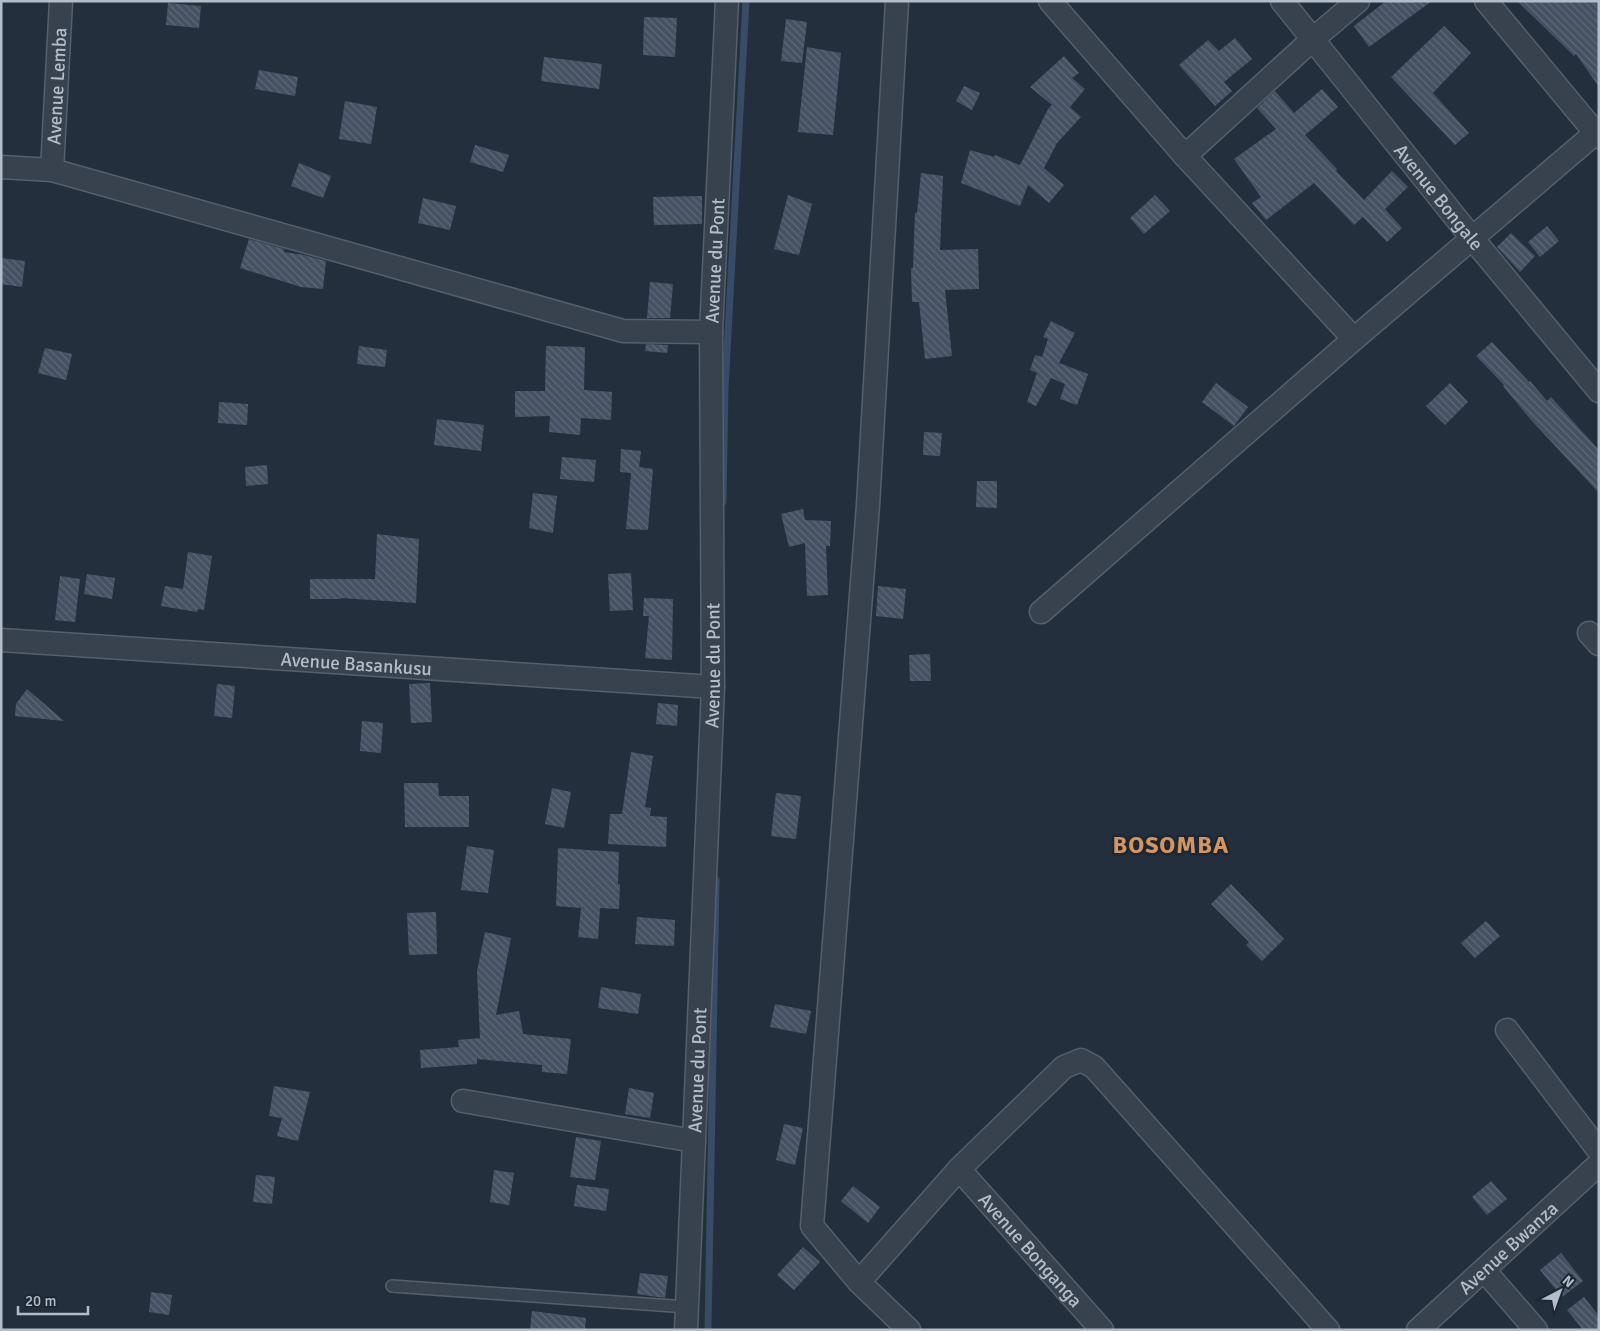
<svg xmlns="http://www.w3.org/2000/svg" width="1600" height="1331" viewBox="0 0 1600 1331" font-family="Signika,sans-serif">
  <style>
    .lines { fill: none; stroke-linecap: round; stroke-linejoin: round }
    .stream { stroke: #394c67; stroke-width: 7 }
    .building { fill: url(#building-back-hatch) }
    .service-casing { stroke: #565f6c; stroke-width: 14 }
    .minor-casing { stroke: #565f6c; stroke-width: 25 }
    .service { stroke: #38414e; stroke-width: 11 }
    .minor { stroke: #38414e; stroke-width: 22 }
    .labels { text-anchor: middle; stroke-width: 5; stroke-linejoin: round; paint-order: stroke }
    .street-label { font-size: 19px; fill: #b4bcc9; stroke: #1d2633 }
    .district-label { font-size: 24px; font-weight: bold; letter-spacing: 1px; fill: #d59563; stroke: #1d2633 }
  </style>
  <defs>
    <pattern id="building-back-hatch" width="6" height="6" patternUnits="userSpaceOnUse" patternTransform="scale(1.25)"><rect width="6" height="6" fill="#455162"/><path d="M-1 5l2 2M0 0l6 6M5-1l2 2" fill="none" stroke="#5d6877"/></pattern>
  </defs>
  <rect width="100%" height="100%" fill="#242f3e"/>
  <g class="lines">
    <g class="stream">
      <polyline points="723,502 725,388 746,1"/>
      <polyline points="708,1330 716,880"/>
    </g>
  </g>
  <g class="building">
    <polygon points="1386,1 1432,1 1369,47 1354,26"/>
    <polygon points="1517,1 1599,1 1599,87 1576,54 1574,56"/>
    <polygon points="168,3 201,6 199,28 166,25"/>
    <polygon points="644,17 677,18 675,57 643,55"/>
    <polygon points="786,19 807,22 802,63 781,61"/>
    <polygon points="1444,26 1471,53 1433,93 1469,133 1455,145 1391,77"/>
    <polygon points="1235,38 1252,59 1224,82 1232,91 1215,106 1179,65 1208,40 1219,51"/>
    <polygon points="807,47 841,53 833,135 798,132"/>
    <polygon points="1064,56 1079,73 1072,78 1085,89 1070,107 1081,117 1057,143 1044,168 1064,185 1049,203 1028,185 1020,206 961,183 970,150 994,157 995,155 1020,165 1048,109 1052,105 1030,87"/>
    <polygon points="544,57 602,64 599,89 541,81"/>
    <polygon points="259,70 298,77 295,96 255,89"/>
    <polygon points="964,86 980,93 972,110 956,101"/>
    <polygon points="1322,89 1338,107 1305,135 1337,169 1336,171 1364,200 1392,171 1408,187 1385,209 1402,228 1387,242 1363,217 1354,225 1314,183 1266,220 1252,203 1261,197 1234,159 1276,129 1257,108 1275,91 1294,113"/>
    <polygon points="345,101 377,107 371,144 339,139"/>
    <polygon points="475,145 509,155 503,172 470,162"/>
    <polygon points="299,163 331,176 323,198 291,186"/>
    <polygon points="921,173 943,176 940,250 978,249 979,289 945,290 952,356 925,359 919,302 912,302 911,268 913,268 915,213 917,213"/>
    <polygon points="788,195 812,204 799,255 774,249"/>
    <polygon points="1155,195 1170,211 1144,234 1130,218"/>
    <polygon points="702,196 702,224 654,225 653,197"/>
    <polygon points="423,198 456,206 450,230 418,223"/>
    <polygon points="1547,226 1559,241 1540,257 1528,242"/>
    <polygon points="1511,233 1535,256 1520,272 1497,247"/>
    <polygon points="249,239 284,249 284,252 304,255 326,261 323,289 301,287 240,268"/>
    <polygon points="1,258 25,261 22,287 1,284"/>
    <polygon points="650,282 673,284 670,318 647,318"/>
    <polygon points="1051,321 1075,333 1059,363 1088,374 1077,405 1060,399 1065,384 1051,378 1036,406 1027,402 1037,373 1030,370 1035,355 1042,357 1048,339 1043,337"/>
    <polygon points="1492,342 1529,382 1530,381 1547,401 1551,397 1599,450 1599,493 1531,420 1503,386 1504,385 1476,356"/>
    <polygon points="646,344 668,345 667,353 645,351"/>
    <polygon points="359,346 387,350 385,367 357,364"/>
    <polygon points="546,346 585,347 584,390 612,392 611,420 581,418 580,435 549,432 550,416 515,417 515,391 545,391"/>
    <polygon points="45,348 72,354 66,380 38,373"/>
    <polygon points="1216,383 1248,407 1234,426 1202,402"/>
    <polygon points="1450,383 1468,402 1445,425 1426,406"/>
    <polygon points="219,402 248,404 247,425 218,423"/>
    <polygon points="437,419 484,425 481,451 434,445"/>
    <polygon points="924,432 942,433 940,456 923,455"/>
    <polygon points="621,449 641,451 639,467 653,469 648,530 626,529 631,473 620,472"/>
    <polygon points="562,457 596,460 594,482 560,479"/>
    <polygon points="267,465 268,484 246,486 245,467"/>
    <polygon points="977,481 997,481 997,508 976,507"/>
    <polygon points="533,493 557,496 553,533 529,528"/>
    <polygon points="803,509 805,520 831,521 830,546 826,546 828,595 807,596 805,543 789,547 781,514"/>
    <polygon points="377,534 419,539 416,603 341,598 341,599 310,599 310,579 375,579"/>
    <polygon points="188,552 212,556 204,610 198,609 197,612 161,606 165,586 183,589"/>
    <polygon points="631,573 633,610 610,611 608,574"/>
    <polygon points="87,574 115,578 112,599 84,594"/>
    <polygon points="60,576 80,579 75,622 55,620"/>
    <polygon points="878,586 906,589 903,619 876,616"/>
    <polygon points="644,598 673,599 672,660 645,658 649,616 643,616"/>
    <polygon points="930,654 931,681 910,681 909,655"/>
    <polygon points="430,683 432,722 411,723 409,684"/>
    <polygon points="217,684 235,686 232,718 214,716"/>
    <polygon points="27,689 64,721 15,716 16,704"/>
    <polygon points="658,703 678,705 677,726 656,724"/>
    <polygon points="362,721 383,723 381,753 360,751"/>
    <polygon points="631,752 653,756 645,807 651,808 650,816 667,817 666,847 608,844 610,814 622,814"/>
    <polygon points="404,783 438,783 439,796 469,796 469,827 405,827"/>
    <polygon points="552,788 571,792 564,828 545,824"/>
    <polygon points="776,793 801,796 796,839 771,836"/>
    <polygon points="467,846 494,850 488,893 461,890"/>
    <polygon points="558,848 619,852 618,884 620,884 619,909 600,908 598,939 578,937 581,908 556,906"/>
    <polygon points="1231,884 1284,939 1262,961 1246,945 1249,942 1211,904"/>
    <polygon points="436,912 437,954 409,955 407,913"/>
    <polygon points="637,917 675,920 674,946 635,944"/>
    <polygon points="1486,921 1500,936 1475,958 1461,943"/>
    <polygon points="485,932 511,938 496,1015 519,1011 523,1034 571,1039 567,1074 542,1072 542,1065 477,1059 477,1064 421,1068 420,1050 459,1047 458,1040 480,1038 477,971"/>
    <polygon points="601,987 641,994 638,1014 598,1008"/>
    <polygon points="775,1004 811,1011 806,1034 770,1027"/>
    <polygon points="274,1086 310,1092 298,1141 277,1136 282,1118 269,1116"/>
    <polygon points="629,1088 654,1093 650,1118 625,1114"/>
    <polygon points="784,1124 803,1128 795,1165 776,1160"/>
    <polygon points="576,1137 601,1141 595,1180 570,1177"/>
    <polygon points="494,1170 514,1173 509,1205 490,1202"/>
    <polygon points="256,1175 275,1177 272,1204 253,1202"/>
    <polygon points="1491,1181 1507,1199 1487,1215 1472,1197"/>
    <polygon points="577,1185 609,1189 606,1211 574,1206"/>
    <polygon points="853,1186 880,1207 868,1223 841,1201"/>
    <polygon points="803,1247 820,1262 794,1290 777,1275"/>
    <polygon points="1561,1253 1583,1281 1562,1297 1540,1270"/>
    <polygon points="640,1273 668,1276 665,1298 637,1294"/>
    <polygon points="151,1292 172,1295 169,1315 149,1312"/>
    <polygon points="1584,1297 1599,1316 1599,1330 1583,1330 1567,1310"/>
    <polygon points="532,1311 586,1318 585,1330 530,1330"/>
  </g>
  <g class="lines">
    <g class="service-casing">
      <polyline id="service" points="392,1286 687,1307"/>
    </g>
    <g class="minor-casing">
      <g id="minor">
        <polyline points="897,1 868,505 812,1226 859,1282 909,1330"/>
        <polyline points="1050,1 1185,156 1354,339"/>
        <path id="s1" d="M1282,1L1472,238L1599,391"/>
        <polyline points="1486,1 1599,137"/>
        <polyline points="1185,156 1313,39 1358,1"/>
        <polyline points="1,167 52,170 623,331 711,332"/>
        <path id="s2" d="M52,170L61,1"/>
        <polyline points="1041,612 1354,339 1599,130"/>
        <polyline points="1589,633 1599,644"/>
        <path id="s3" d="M1,640L713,687"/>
        <polyline points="1507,1030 1599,1151"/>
        <polyline points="463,1101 694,1141"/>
        <path id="s4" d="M959,1169L1102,1330"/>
        <polyline points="1484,1270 1536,1330"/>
        <polyline points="859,1282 959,1169 1064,1067 1081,1060 1094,1067 1328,1330"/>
        <path id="s5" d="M686,1330L713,687L711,332L727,1"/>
        <path id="s6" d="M1418,1330L1599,1164"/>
      </g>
    </g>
    <use href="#service" class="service"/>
    <use href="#minor" class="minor"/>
  </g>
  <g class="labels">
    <g class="street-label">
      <text dy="7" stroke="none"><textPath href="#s2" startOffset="84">Avenue Lemba</textPath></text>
      <text dy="7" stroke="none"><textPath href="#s1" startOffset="251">Avenue Bongale</textPath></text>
      <text dy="7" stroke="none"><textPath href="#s5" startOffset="1070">Avenue du Pont</textPath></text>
      <text dy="7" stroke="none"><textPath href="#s3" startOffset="356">Avenue Basankusu</textPath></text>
      <text dy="7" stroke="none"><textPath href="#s5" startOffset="665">Avenue du Pont</textPath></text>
      <text dy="7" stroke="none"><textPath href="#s5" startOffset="260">Avenue du Pont</textPath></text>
      <text dy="7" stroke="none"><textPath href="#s6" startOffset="122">Avenue Bwanza</textPath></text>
      <text dy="7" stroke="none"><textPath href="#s4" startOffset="108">Avenue Bonganga</textPath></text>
    </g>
    <g class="district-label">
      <text x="1171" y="853">BOSOMBA</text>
    </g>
  </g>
  <rect width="1600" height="1331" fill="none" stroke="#b4bcc9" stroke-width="5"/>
  <g transform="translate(1560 1291) rotate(41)" stroke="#1d2633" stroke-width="4" paint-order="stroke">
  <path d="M0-4L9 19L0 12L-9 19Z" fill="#b4bcc9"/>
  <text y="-8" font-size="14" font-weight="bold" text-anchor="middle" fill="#b4bcc9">N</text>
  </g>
  <path d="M18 1306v8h70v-8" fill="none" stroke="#b4bcc9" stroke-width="2.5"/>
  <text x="25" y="1306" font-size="15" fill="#b4bcc9" stroke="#1d2633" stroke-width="4" paint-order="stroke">20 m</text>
</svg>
